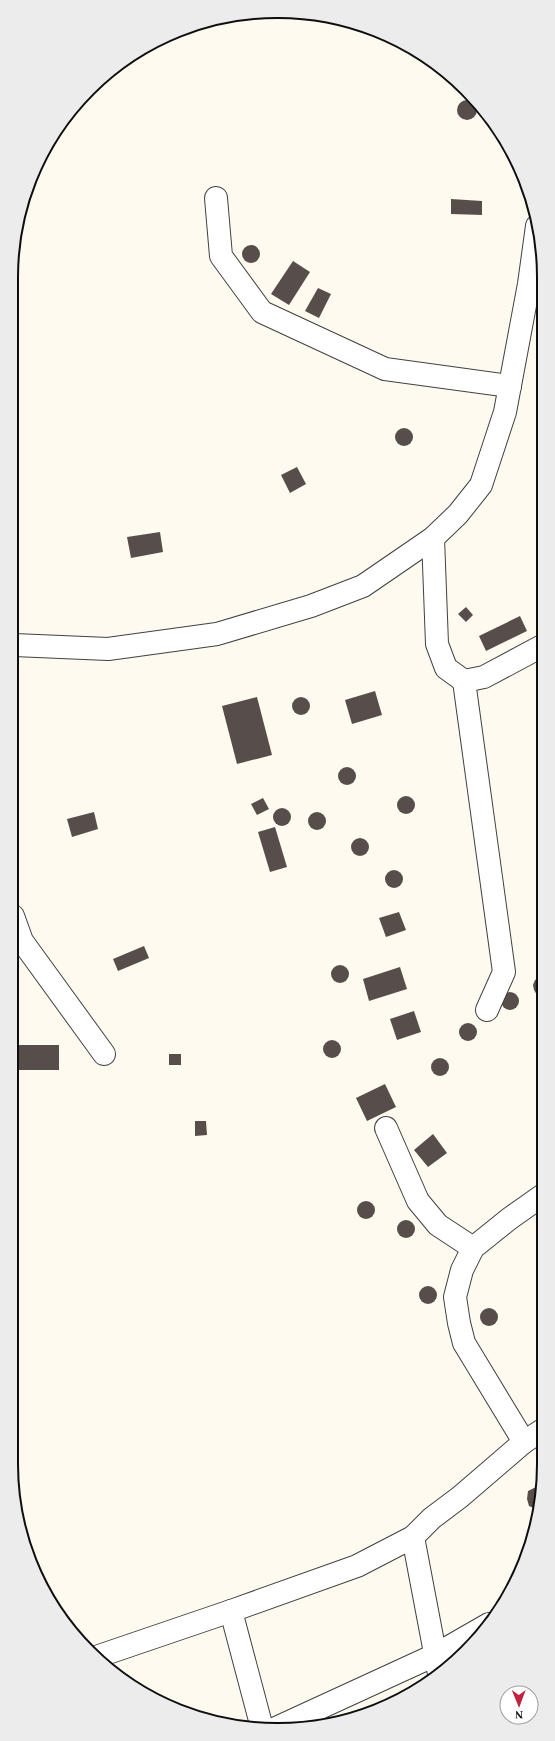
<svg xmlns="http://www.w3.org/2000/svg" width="555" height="1741" viewBox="0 0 555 1741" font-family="'Times New Roman',serif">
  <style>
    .building { fill: #574e4b }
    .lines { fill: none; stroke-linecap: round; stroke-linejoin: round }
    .minor-casing { stroke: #414141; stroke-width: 24 }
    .minor { stroke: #fff; stroke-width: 22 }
    .rim { fill: none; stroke: #0e0e0e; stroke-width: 2 }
  </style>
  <rect width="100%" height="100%" fill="#fffaf0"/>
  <g class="building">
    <circle cx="467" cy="110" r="10"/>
    <polygon points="451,199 482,201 482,215 451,214"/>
    <circle cx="251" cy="254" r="9"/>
    <polygon points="293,261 310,272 289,305 271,294"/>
    <polygon points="318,288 331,294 319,318 305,311"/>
    <circle cx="404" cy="437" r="9"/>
    <polygon points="297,467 306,484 290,493 281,475"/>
    <polygon points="160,532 163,552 131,558 127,537"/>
    <polygon points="466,607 473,615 466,622 458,614"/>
    <polygon points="520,616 527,631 486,651 479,636"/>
    <polygon points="375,691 382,715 352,724 345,700"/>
    <circle cx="301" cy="706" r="9"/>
    <polygon points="257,697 272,755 237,764 222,706"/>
    <circle cx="347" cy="776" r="9"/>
    <circle cx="406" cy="805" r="9"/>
    <polygon points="263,798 269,809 257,815 251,804"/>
    <circle cx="282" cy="817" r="9"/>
    <circle cx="317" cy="821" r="9"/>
    <polygon points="94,812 98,829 72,837 67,819"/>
    <polygon points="275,827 287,867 270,872 258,832"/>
    <circle cx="360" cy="847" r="9"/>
    <circle cx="394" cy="879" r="9"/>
    <polygon points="399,912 406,930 386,937 379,918"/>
    <polygon points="144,946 149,958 118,971 113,959"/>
    <circle cx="340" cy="974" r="9"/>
    <polygon points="400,967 407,989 369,1001 363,979"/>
    <polygon points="541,977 543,978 543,996 537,995 534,990 533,985 535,980"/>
    <circle cx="510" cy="1001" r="9"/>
    <polygon points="414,1011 421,1032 397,1040 390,1019"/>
    <circle cx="468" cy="1032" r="9"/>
    <circle cx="332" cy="1049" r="9"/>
    <rect x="13" y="1045" width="46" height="25"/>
    <rect x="169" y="1054" width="12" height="11"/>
    <circle cx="440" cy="1067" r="9"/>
    <polygon points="385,1084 396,1107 367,1121 356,1098"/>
    <polygon points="195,1121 206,1121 207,1135 195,1136"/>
    <polygon points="433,1134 447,1153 428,1167 414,1150"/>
    <circle cx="366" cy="1210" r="9"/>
    <circle cx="406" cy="1229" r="9"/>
    <circle cx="428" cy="1295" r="9"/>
    <circle cx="489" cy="1317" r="9"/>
    <polygon points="538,1486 542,1487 539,1509 536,1509 529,1506 527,1499 528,1491"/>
  </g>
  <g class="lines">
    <g class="minor-casing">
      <g id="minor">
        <polyline points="216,198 221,256 262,312 385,369 510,386"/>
        <polyline points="433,538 437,644 446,668 464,681 484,677 542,646"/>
        <polyline points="14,645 108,649 217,634 311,606 363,586 433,538 458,514 481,485 505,412 529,284 537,226"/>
        <polyline points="464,681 504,972 487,1010"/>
        <polyline points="13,916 22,941 104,1054"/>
        <polyline points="386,1128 418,1201 438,1225 473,1248"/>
        <polyline points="524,1442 464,1343 459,1323 455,1297 462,1270 473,1248 509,1219 543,1195"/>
        <polyline points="413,1537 439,1674"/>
        <polyline points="231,1611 262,1728"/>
        <polyline points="96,1657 231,1611 357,1566 413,1537 432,1518 460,1497 524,1442 544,1429"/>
        <polyline points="274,1729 435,1655 489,1624"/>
      </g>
    </g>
    <use href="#minor" class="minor"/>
  </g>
  <path d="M0 0H555V1741H0ZM277 18H278A259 259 0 0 1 537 277V1464A259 259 0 0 1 278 1723H277A259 259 0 0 1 18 1464V277A259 259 0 0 1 277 18Z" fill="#ececec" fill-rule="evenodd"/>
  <path class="rim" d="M277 18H278A259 259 0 0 1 537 277V1464A259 259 0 0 1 278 1723H277A259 259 0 0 1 18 1464V277A259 259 0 0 1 277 18Z"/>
  <g transform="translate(519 1705) rotate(179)"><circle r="19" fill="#ffffff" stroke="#9f9f9f"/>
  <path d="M0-3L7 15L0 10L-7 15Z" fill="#c02540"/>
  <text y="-6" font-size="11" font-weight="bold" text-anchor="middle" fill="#0e0e0e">N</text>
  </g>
</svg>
